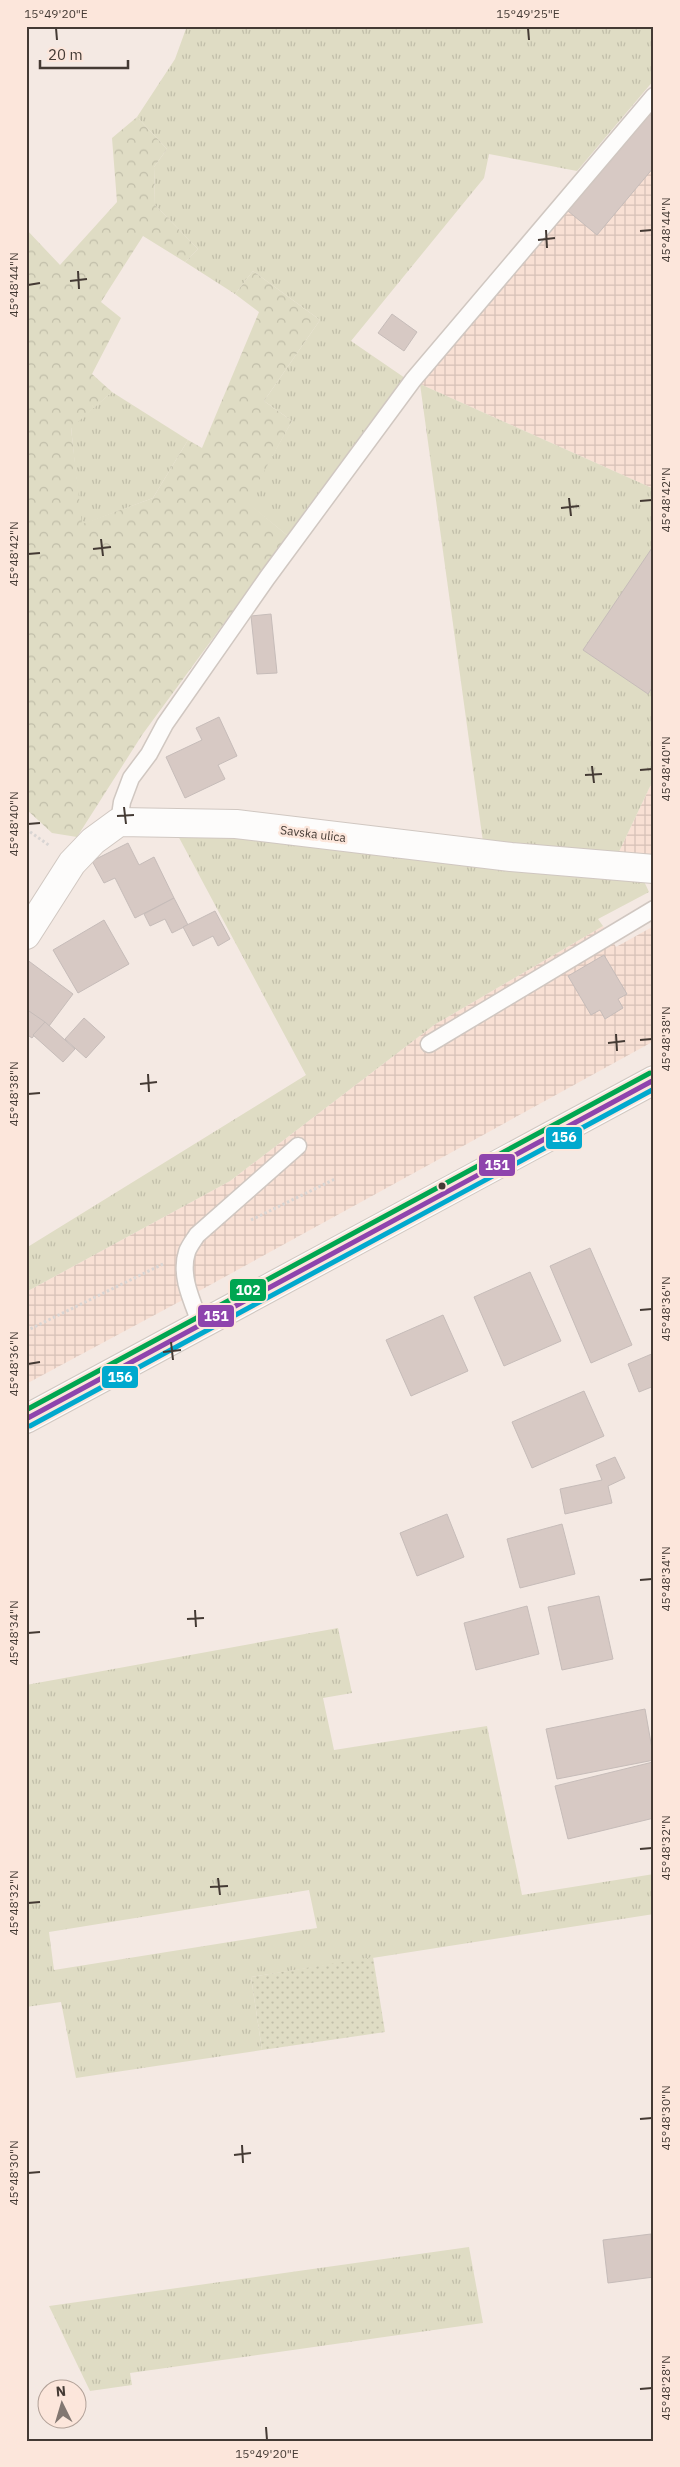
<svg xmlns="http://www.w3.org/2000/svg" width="680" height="2467" viewBox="0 0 680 2467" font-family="'IBM Plex Sans',sans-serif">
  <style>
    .industrial { fill: url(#industrial-grid) }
    .grass { fill: url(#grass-tufts); fill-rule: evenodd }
    .forest { fill: url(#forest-crowns) }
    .garden { fill: url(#garden-dots) }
    .building { fill: #d7c9c4; stroke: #c6bcb9 }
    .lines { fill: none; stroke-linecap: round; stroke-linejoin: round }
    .lane-casing { stroke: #d0c7c1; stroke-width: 19 }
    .street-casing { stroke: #d0c7c1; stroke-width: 30 }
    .secondary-casing { stroke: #d0c7c1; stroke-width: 30 }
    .path { stroke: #d9d5d3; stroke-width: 3; stroke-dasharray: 2.5 2.5; stroke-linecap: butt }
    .lane { stroke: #fdfcfb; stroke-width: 16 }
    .street { stroke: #fdfcfb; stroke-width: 28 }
    .secondary { stroke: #fdfcfb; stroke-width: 28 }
    .bus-1-casing { stroke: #fce6db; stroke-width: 9 }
    .bus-2-casing { stroke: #fce6db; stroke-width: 9 }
    .bus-3-casing { stroke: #fce6db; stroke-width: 9 }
    .bus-1 { stroke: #8e44ad; stroke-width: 5 }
    .bus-2 { stroke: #00a9ce; stroke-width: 5 }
    .bus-3 { stroke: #00a651; stroke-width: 5 }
    .ticks { fill: none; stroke: #443a34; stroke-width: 2 }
    .bus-dot { fill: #443a34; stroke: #fce6db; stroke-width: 2 }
    .labels { text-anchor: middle; stroke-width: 5; stroke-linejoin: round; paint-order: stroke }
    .street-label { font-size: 12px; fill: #443a34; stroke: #fce6db }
    .line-badge { stroke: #fce6db; stroke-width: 2 }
    .badge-label { font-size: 14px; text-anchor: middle; font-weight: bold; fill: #fff }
    .neatline { fill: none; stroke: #443a34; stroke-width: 2 }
    .ticks-label { font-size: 12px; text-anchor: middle; fill: #443a34 }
  </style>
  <defs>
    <pattern id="industrial-grid" width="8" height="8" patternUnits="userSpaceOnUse" patternTransform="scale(1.25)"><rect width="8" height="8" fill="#f8e0d4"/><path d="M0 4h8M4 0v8" fill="none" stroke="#d6c1b7"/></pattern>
    <pattern id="grass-tufts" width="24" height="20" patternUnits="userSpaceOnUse" patternTransform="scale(1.25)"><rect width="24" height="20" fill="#dfdcc4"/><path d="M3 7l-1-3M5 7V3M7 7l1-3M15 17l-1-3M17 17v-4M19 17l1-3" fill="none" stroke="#c1bea9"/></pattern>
    <pattern id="forest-crowns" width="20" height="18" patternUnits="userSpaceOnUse" patternTransform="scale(1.25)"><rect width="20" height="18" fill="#dfdcc4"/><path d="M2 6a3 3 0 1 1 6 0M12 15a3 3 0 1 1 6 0" fill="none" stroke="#c1bea9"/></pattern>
    <pattern id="garden-dots" width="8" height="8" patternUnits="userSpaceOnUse" patternTransform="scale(1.25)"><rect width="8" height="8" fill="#dfdcc4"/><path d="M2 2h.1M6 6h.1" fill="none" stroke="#c1bea9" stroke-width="1.8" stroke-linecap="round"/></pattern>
  </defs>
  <rect width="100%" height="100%" fill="#f4e9e3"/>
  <g class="industrial">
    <polygon points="654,104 654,489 420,384"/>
    <polygon points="654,778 654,859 616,858"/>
    <polygon points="603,926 616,947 654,926 654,1041 190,1296 26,1384 26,1292 230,1181 434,1025"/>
  </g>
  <g class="grass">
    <polygon points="187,26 654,26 654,80 577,171 489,154 484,178 351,341 405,378 288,536 246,502 292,421 264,401 320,320 253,271 235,294 185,262 198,249 155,205 154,167 167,149 137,117 175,59"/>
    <polygon points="420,384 654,489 654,778 616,858 483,842"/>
    <polygon points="112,392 188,440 153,498 81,525 71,427"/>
    <polygon points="176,832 236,834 643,879 649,892 598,919 603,926 434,1025 230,1181 26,1292 26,1248 306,1075"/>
    <path d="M338,1628L352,1693L323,1698L334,1750L487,1726L522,1895L654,1874V1914L251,1977L262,2050L76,2078L61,2002L26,2007V1685ZM309,1890L317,1928L54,1970L49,1932Z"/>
    <polygon points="469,2247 483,2323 130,2373 132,2385 90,2391 49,2306"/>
  </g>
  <polygon class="forest" points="137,117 167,149 154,167 155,205 198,249 185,262 143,236 101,302 121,318 92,374 112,392 71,428 82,524 153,498 188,440 202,448 259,312 235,294 253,271 320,320 264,401 292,421 247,502 288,536 142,735 77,837 52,833 26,809 26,229 60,265 117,202 112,138"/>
  <polygon class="garden" points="373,1957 385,2032 262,2050 251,1977"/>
  <g class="building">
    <polygon points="649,114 654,117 654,167 597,235 568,211"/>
    <polygon points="392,314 417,332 404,351 378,333"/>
    <polygon points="654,545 654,685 648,694 583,650"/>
    <polygon points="271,614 277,673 257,674 251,616"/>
    <polygon points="219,717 237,756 218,765 225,779 185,798 166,757 202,740 196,728"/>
    <polygon points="128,843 139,865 154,857 174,898 135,918 115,878 104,883 92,861"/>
    <polygon points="174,898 188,925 172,933 165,919 150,926 144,914"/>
    <polygon points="215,911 230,939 218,946 213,936 193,946 183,927"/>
    <polygon points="104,920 129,964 78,993 53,950"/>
    <polygon points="604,955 627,994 618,999 623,1008 605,1019 600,1010 591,1015 568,976"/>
    <polygon points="26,959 73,994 49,1026 26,1009"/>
    <polygon points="26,1009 45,1022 32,1038 26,1034"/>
    <polygon points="84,1018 105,1037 86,1058 65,1039"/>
    <polygon points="45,1022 75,1049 63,1062 33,1035"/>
    <polygon points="590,1248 632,1345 591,1363 550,1266"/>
    <polygon points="530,1272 561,1341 504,1366 474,1297"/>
    <polygon points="443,1315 468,1371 411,1396 386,1340"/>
    <polygon points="654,1353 654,1386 639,1392 628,1364"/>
    <polygon points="584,1391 604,1436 532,1468 512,1422"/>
    <polygon points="615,1457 625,1478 608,1486 612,1503 565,1514 560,1489 602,1480 596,1465"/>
    <polygon points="447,1514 464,1557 417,1576 400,1533"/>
    <polygon points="562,1524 575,1574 520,1588 507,1539"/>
    <polygon points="599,1596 613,1659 562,1670 548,1607"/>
    <polygon points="527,1606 539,1654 476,1670 464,1623"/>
    <polygon points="645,1709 654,1760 557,1779 546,1729"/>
    <polygon points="653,1762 654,1818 568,1839 555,1786"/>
    <polygon points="651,2234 654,2277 608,2283 603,2240"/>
  </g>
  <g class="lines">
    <g class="lane-casing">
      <g id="lane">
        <polyline points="119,822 122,802 131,778 149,754 165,724 267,578 413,380 654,96"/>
        <polyline points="429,1044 654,909"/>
        <path d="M201,1325C193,1303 179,1276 187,1252C189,1246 194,1240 197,1235L298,1146"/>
      </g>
    </g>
    <g class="street-casing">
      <polyline id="street" points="26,935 72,863 93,841 119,822 236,824 511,857 654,869"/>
    </g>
    <g class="secondary-casing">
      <polyline id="secondary" points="26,1419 654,1080"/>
    </g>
    <g class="path">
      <polyline points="26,31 29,26"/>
      <polyline points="26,829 50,846"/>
      <polyline points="251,1220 335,1179"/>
      <polyline points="26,1331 163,1264"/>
    </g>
    <use href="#lane" class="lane"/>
    <use href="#street" class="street"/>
    <use href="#secondary" class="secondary"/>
    <g class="bus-1-casing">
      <polyline id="bus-1" points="26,1419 654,1080"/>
    </g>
    <g class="bus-2-casing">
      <polyline id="bus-2" points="30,1426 654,1089"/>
    </g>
    <g class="bus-3-casing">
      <polyline id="bus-3" points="26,1410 650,1073"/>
    </g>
    <use href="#bus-1" class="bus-1"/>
    <use href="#bus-2" class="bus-2"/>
    <use href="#bus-3" class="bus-3"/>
  </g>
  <path class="ticks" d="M56,28L57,40M528,28L529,40M546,230L547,248M640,231L652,230M538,240L555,238M78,271L79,289M70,281L87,279M28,285L40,283M569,498L571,516M640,501L652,500M561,508L579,506M101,539L103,556M93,549L111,547M28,554L40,553M592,766L594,783M640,770L652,769M585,775L602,774M124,807L126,824M117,816L134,815M28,824L40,823M616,1034L617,1051M640,1040L652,1039M608,1043L625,1041M148,1074L149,1092M140,1084L157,1082M28,1094L40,1093M640,1310L652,1309M171,1342L173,1360M163,1352L181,1350M28,1364L40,1362M640,1580L652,1579M195,1610L196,1627M187,1619L204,1618M28,1633L40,1632M640,1849L652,1848M218,1878L220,1895M210,1887L228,1886M28,1903L40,1902M640,2119L652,2118M242,2145L243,2163M234,2155L251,2153M28,2173L40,2172M640,2389L652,2388M266,2427L267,2440"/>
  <circle class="bus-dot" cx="442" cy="1186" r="4.5"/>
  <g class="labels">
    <g class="street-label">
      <text transform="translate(313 834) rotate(7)" y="4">Savska ulica</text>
    </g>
  </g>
  <g class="line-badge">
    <rect x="545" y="1126" width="38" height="24" rx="5" fill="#00a9ce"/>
    <rect x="478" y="1153" width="38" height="24" rx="5" fill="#8e44ad"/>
    <rect x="229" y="1278" width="38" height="24" rx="5" fill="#00a651"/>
    <rect x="197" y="1304" width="38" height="24" rx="5" fill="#8e44ad"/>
    <rect x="101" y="1365" width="38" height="24" rx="5" fill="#00a9ce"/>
  </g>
  <g class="badge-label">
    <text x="564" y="1142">156</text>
    <text x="497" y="1170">151</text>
    <text x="248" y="1295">102</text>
    <text x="216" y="1321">151</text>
    <text x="120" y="1382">156</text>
  </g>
  <rect width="680" height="2467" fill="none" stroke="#fce6db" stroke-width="55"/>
  <g transform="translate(62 2404) rotate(355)"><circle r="24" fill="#fce6db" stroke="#b2a198"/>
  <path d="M0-4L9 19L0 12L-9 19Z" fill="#827771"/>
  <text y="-8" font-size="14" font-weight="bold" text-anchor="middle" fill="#443a34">N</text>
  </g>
  <path d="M40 60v8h88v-8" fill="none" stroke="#443a34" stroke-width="2.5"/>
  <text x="48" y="60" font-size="15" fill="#443a34" stroke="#fce6db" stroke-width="4" paint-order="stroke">20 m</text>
  <rect x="28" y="28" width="624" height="2412" class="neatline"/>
  <g class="ticks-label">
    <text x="56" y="18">15°49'20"E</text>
    <text x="528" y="18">15°49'25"E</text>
    <text transform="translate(666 230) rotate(-90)" y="4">45°48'44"N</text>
    <text transform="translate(14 285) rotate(-90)" y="4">45°48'44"N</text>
    <text transform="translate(666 500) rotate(-90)" y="4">45°48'42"N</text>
    <text transform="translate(14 554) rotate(-90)" y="4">45°48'42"N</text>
    <text transform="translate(666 769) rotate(-90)" y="4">45°48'40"N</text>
    <text transform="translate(14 824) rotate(-90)" y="4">45°48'40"N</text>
    <text transform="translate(666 1039) rotate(-90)" y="4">45°48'38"N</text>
    <text transform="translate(14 1094) rotate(-90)" y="4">45°48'38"N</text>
    <text transform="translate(666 1309) rotate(-90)" y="4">45°48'36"N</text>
    <text transform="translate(14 1364) rotate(-90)" y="4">45°48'36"N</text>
    <text transform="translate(666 1579) rotate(-90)" y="4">45°48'34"N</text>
    <text transform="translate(14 1633) rotate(-90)" y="4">45°48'34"N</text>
    <text transform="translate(666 1848) rotate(-90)" y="4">45°48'32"N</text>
    <text transform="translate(14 1903) rotate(-90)" y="4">45°48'32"N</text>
    <text transform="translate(666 2118) rotate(-90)" y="4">45°48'30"N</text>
    <text transform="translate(14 2173) rotate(-90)" y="4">45°48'30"N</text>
    <text transform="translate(666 2388) rotate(-90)" y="4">45°48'28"N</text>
    <text x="267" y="2458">15°49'20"E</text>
  </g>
</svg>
